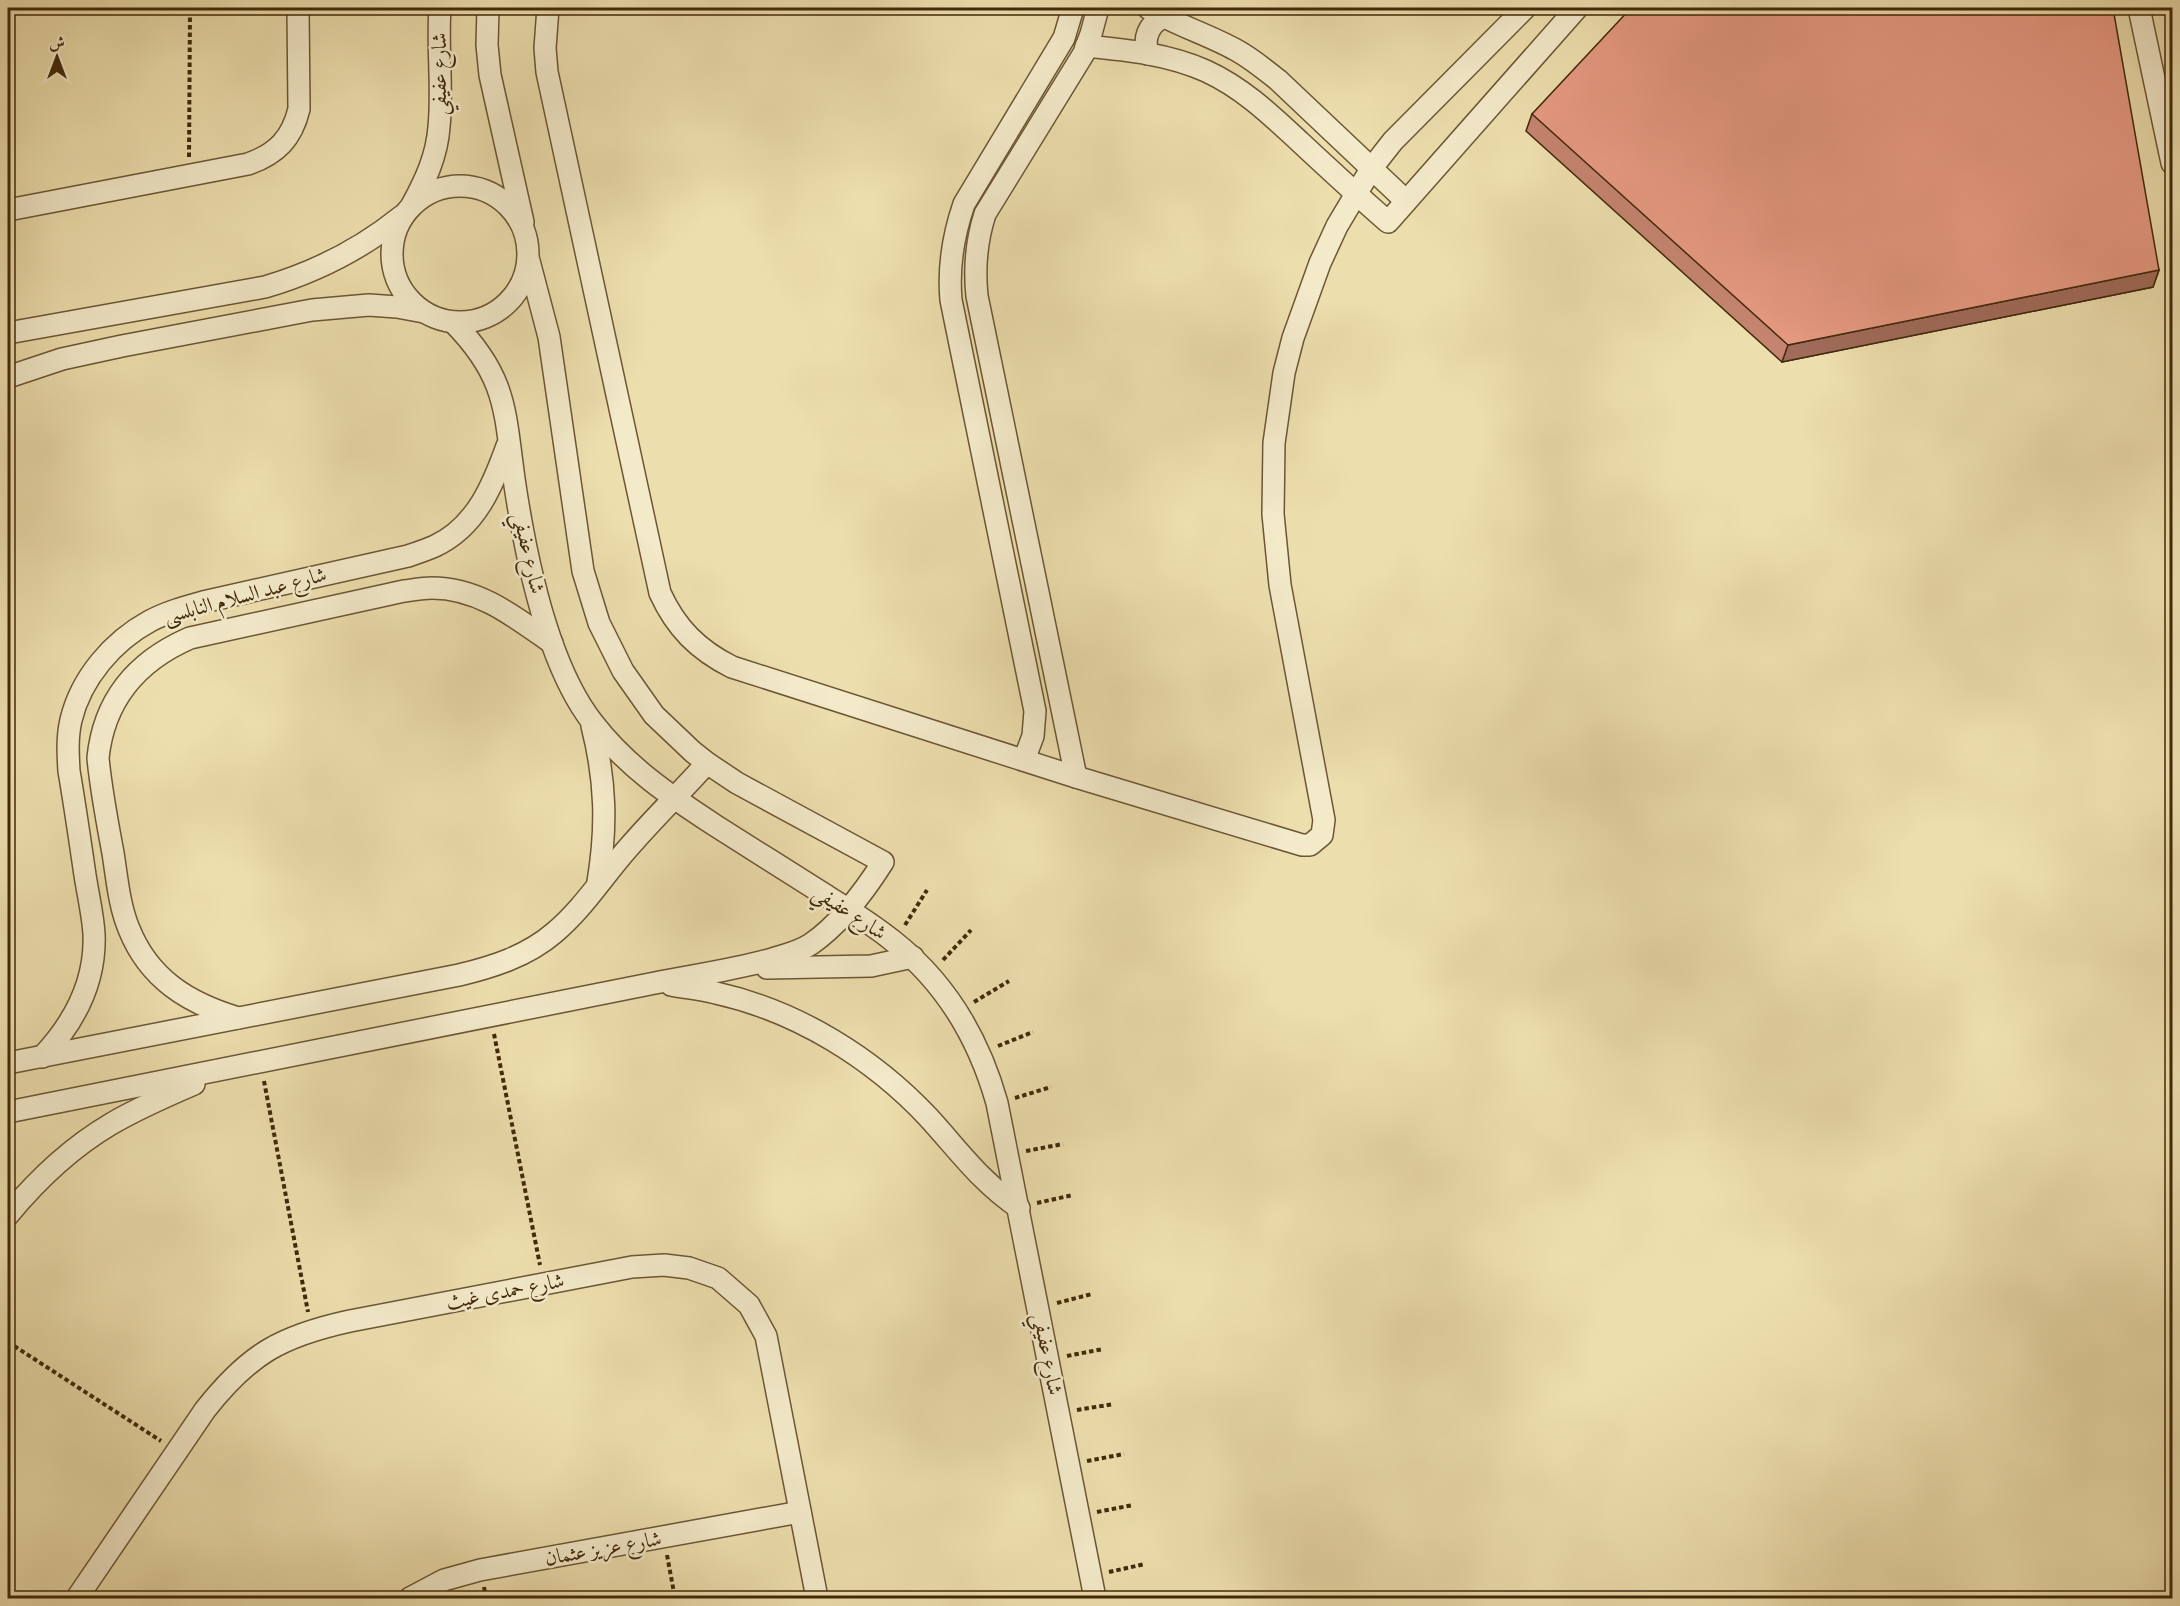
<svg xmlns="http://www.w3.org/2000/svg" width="2180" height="1606" viewBox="0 0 2180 1606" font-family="'EB Garamond',Amiri,serif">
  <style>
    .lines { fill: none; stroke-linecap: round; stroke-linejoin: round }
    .minor-casing { stroke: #6c5634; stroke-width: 24 }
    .path { stroke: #41290b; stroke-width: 4; stroke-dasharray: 4.5 3; stroke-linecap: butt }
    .minor { stroke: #f3eaca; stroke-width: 21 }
    .wall { fill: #c5846f; stroke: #41290b; stroke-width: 1.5 }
    .shaded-wall { fill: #a06b5a; stroke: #41290b; stroke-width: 1.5 }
    .building { fill: #e59981; stroke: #41290b; stroke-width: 1.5 }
    .labels { text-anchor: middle; stroke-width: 5; stroke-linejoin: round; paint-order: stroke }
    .street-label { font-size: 21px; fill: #41290b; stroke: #f3eaca }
  </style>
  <rect width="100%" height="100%" fill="#eddead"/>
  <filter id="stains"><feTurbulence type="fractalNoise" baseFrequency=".00333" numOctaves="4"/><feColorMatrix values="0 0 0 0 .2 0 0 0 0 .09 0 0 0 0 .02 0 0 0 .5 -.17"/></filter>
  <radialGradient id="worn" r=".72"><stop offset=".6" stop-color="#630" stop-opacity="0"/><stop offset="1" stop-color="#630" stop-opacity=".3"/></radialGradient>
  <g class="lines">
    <g class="minor-casing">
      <g id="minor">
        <polyline points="488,8 487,45 490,75 523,222"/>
        <path d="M548,8L545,48L547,72L660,593C676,628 698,650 732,667L1076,777L1302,845H1310L1322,835L1324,820L1280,585L1273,514L1274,443L1284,373L1293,338L1320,263L1337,226L1371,169L1393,141L1525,8"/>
        <path d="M1148,8C1176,25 1207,34 1236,50C1251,58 1264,69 1278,80L1406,201"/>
        <polyline points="2139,8 2172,163"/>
        <path d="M1086,46C1127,50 1168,54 1206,71C1243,88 1271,115 1300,142C1329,169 1358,196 1388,222L1577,8"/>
        <path d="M1148,54C1143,38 1148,25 1163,17"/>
        <circle cx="460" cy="254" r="68"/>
        <path d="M412,205C425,181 437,156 439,127C443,88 437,48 440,8"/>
        <path d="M8,210L248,164C277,154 292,138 299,109L298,8"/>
        <path d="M453,322C511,381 504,416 516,492C527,562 549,667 593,723C627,767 670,796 716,826C751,848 787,871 822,893C846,908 871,923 893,941C945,982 979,1039 997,1103L1095,1598"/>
        <path d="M8,333L265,287C316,272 360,250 402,216"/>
        <polyline points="8,377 62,359 122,346 312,310 369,305 397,307 424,312"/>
        <path d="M592,726C606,781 607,827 598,882"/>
        <path d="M1024,760L1033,736L1035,711L951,300C948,266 953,236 964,204L1064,38L1073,8"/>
        <path d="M1076,777L977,296C974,267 976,242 985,214L1084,53L1091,34L1098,8"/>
        <polyline points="767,968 871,966 913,957"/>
        <path d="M671,985C686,988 701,989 716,993C797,1011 873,1058 929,1118C960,1152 980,1181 1019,1208"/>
        <path d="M238,1018C188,1003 149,979 129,929C119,905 117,878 113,853C107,821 101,790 98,758C104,699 137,661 190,638L404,591C413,590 422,588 432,588C479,588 515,617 552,643"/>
        <path d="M42,1057C74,1023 96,982 94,934C93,915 88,895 85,875C80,841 75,806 69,771C68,754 67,737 71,720C81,678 113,641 150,621C167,612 185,607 203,602L408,556C417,553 426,550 435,546C476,527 493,485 507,446"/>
        <path d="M8,1063L459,975C493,967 527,956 554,933C583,909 604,875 629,847C654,818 682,791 707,763"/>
        <path d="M8,1112L655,983C695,975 734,970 772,959C785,955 799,952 811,944C840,924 864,892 883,862L737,783L707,763L693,752L654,715L623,671L599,623L583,571L549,337L529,261"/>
        <path d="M8,1215C37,1180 72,1147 111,1124C138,1108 166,1096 194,1084"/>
        <path d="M77,1598L205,1410C249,1354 281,1336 350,1321L632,1267L664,1265L689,1268L718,1278L749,1305L766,1336L817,1598"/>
        <polyline points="410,1598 444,1580 480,1570 800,1512"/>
      </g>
    </g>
    <g class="path">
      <polyline points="189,157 190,8"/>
      <polyline points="905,925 927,890"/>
      <polyline points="943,960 971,930"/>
      <polyline points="974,1002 1009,981"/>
      <polyline points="494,1034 540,1265"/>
      <polyline points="998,1046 1033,1032"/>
      <polyline points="264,1081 308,1312"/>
      <polyline points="1015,1098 1051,1087"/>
      <polyline points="1026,1151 1063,1144"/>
      <polyline points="1037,1203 1073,1195"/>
      <polyline points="1057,1303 1092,1294"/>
      <polyline points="8,1342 161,1441"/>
      <polyline points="1067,1356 1103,1349"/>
      <polyline points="1077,1410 1114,1404"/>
      <polyline points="1087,1461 1124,1454"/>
      <polyline points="1097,1512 1133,1505"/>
      <polyline points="667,1555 675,1598"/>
      <polyline points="1109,1572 1145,1564"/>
      <polyline points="484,1587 486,1598"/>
    </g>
    <use href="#minor" class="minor"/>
  </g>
  <polygon class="wall" points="1532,114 2159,270 2153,287 1782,362 1526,131"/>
  <polygon class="shaded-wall" points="2159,270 2153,287 1782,362 1788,345"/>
  <polygon class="building" points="1631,8 2113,8 2159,270 1788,345 1532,114"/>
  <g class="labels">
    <g class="street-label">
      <text transform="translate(439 74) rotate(-90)" y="7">شارع عفيفي</text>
      <text transform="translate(529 553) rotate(77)" y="7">شارع عفيفي</text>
      <text transform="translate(245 595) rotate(-15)" y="7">شارع عبد السلام النابلسى</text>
      <text transform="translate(850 912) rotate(33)" y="7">شارع عفيفي</text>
      <text transform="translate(505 1291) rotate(-11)" y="7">شارع حمدى غيث</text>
      <text transform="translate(1048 1354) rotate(79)" y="7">شارع عفيفي</text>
      <text transform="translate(603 1548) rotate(-10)" y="7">شارع عزيز عثمان</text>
    </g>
  </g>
  <rect width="2180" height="1606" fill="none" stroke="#eddead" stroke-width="30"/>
  <rect x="9" y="9" width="2162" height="1588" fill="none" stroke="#41290b" stroke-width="3"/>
  <rect x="15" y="15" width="2150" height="1576" fill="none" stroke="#41290b" stroke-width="1.5"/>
  <g transform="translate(57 57)" stroke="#f3eaca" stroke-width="4.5" paint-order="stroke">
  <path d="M0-4.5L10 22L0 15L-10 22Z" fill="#41290b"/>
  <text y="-9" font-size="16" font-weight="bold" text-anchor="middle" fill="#41290b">ش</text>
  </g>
  <rect width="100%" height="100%" filter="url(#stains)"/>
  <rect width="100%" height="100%" fill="url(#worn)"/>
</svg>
